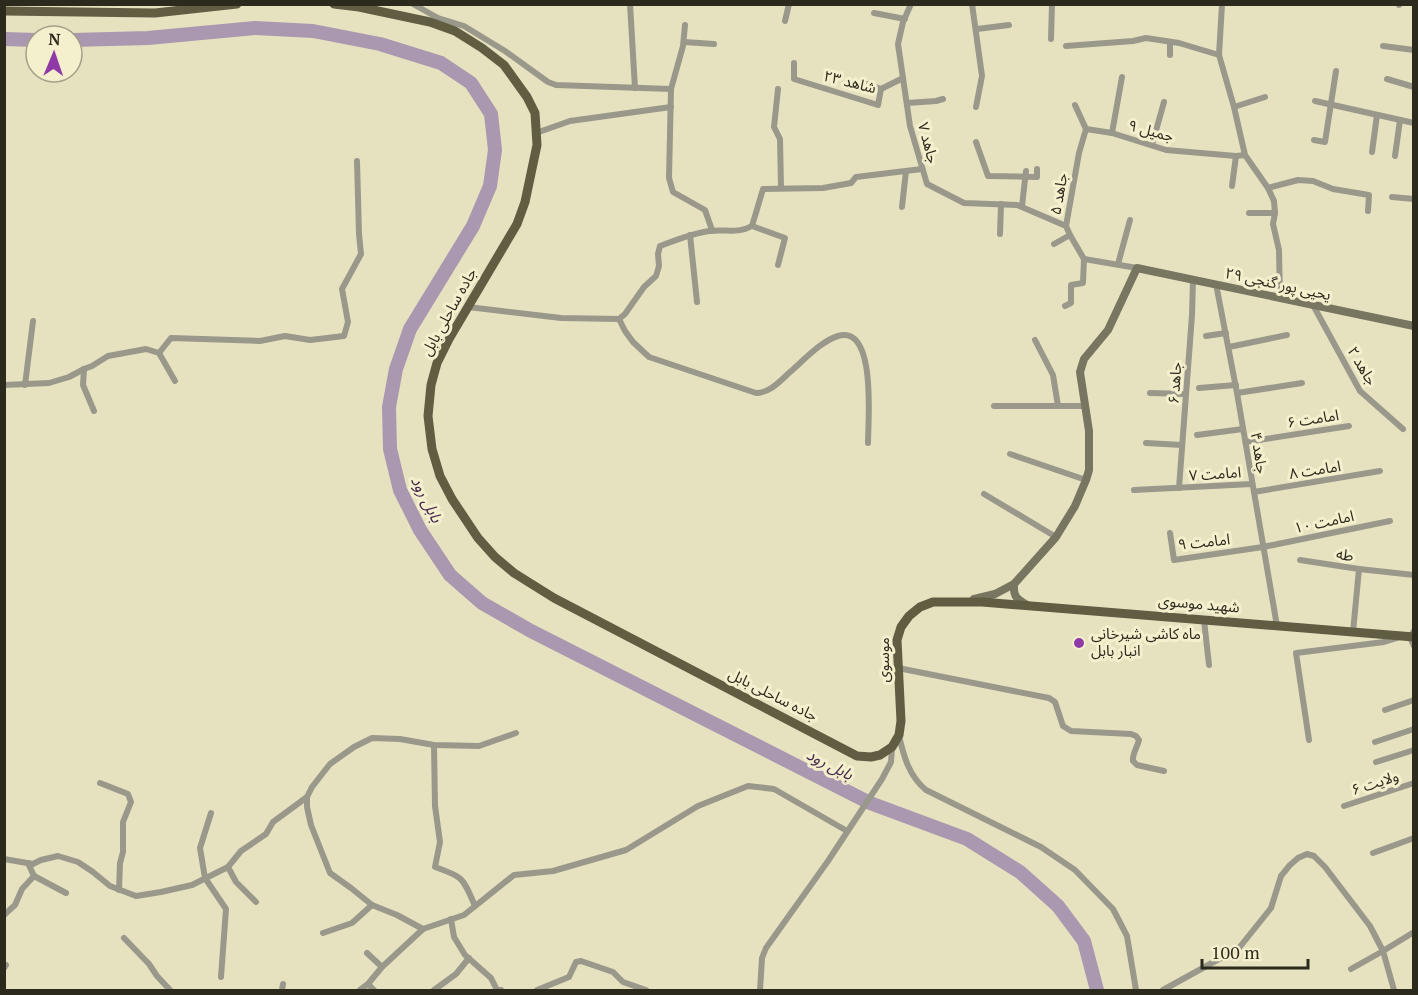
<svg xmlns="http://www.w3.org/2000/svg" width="1418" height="995" viewBox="0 0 1418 995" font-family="'PT Serif','Noto Sans Arabic',serif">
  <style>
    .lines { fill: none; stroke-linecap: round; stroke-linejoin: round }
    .river { stroke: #aa97b0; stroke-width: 14 }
    .minor { stroke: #9a988a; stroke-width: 6 }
    .secondary { stroke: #787560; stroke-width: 8 }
    .primary { stroke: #605d43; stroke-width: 9 }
    .poi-dot { fill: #903aa7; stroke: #f4efcd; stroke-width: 2 }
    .labels { text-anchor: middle; stroke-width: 6; stroke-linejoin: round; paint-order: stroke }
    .street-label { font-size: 15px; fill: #2c2a1d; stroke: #f4efcd }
    .poi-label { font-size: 15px; fill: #2c2a1d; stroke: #f4efcd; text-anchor: start }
    .water-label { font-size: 16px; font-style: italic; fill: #45294d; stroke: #f4efcd }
  </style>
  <rect width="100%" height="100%" fill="#e6e2c0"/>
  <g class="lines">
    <g class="river">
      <polyline points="4,39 36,40"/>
      <polyline points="72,40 148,38 255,28 313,31 380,44 441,63 471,83 491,114 495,150 490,186 473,226 410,329 396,369 389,407 390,449 400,490 420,530 450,575 482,603 531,631 870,803 967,839 1020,872 1058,906 1084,941 1097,990"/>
    </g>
    <g class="minor">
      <polyline points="413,4 438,18 464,26 505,51 548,82 556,85 671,89"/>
      <polyline points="630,4 635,88"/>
      <polyline points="911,4 903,22 898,44 910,126 927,184 964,203 1017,205 1066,226"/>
      <polyline points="972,4 982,76 976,107"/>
      <polyline points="1222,4 1219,55 1234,107 1245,155 1268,188 1274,201 1275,213 1273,224 1279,250 1280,298"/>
      <polyline points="1399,5 1399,4"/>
      <polyline points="874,13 905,19"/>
      <polyline points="785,21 789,4"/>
      <polyline points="685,25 683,46 671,89 669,178 673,192 705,210 712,230"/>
      <polyline points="977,29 1009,25"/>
      <polyline points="1051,39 1052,4"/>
      <polyline points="684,42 714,44"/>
      <polyline points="1066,46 1133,41 1146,38 1179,43 1219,55"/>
      <polyline points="1383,46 1414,50"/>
      <polyline points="1170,55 1170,42"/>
      <polyline points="794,63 794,79 878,105 881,89 903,78"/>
      <polyline points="1387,79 1414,87"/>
      <polyline points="867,84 881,89"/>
      <polyline points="778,89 774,127 780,139 781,188"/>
      <polyline points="1315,101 1414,123"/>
      <polyline points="907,103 936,101 943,99"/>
      <polyline points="1075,105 1086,129"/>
      <polyline points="1234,107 1265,97"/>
      <polyline points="1086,129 1112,133 1166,150 1236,156 1245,155"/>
      <polyline points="536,133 570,121 671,107"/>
      <polyline points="1112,133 1122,77"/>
      <polyline points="1314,140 1325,142 1336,71"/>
      <polyline points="976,142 988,176 1037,177 1037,169"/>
      <polyline points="1152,145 1164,102"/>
      <polyline points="1372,152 1377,115"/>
      <polyline points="1395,156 1400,120"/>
      <polyline points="1232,186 1236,156"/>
      <polyline points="1268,188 1298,180 1313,181 1333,189 1369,195 1368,211"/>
      <polyline points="1392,197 1414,199"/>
      <polyline points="1022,206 1026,171"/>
      <polyline points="902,207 906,171"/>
      <polyline points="1249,213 1275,213"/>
      <polyline points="752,226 785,238 778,265"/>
      <polyline points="1000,234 1001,204"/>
      <polyline points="690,235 697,302"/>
      <polyline points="1054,244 1070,235"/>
      <polyline points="1084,259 1070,235 1066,226 1079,153 1086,129"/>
      <polyline points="1084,259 1137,268"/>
      <polyline points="1118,264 1130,220"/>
      <polyline points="1216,284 1237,393 1277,626"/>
      <polyline points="1313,305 1360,391 1403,429"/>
      <polyline points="1065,306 1071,303 1071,285 1083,283 1084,259"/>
      <path d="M468,307L561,318L619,319L625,331L633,342L649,357L756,393C770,393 780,381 790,372C803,361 821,341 838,336C877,324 868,422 868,443"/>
      <path d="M619,319L625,314L644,287L656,276L659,266L658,254L660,246C676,240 693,233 710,231C725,229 738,234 752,226L763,189L823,188L851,183L856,177L922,169"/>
      <polyline points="1206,336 1226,333"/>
      <polyline points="1035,340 1053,375 1058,406"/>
      <polyline points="1229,347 1287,335"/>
      <polyline points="159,353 175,381"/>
      <polyline points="84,369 83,385 94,411"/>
      <polyline points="4,385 49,383 69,377 84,369 92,366 108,356 146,349 159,353 171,338 260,341 285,336 310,340 344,336 348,322 342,289 361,254 359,234 357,161"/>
      <polyline points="25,385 33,321"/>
      <polyline points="1199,388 1236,385"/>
      <polyline points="1150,393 1186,394"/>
      <polyline points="1237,393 1302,383"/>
      <polyline points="994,406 1085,406"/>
      <polyline points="1197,435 1243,429"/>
      <polyline points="1246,442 1349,426"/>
      <polyline points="1146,443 1182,445"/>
      <polyline points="1010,454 1086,480"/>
      <polyline points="1179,488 1192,315 1193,279"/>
      <polyline points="1134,490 1252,484"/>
      <polyline points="1254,492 1380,471"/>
      <polyline points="984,494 1056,537"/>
      <polyline points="1170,533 1174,560 1263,547 1390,521"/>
      <polyline points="1300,560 1359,569 1353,632"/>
      <polyline points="1359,569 1414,575"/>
      <polyline points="1204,620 1209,665"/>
      <polyline points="1414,631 1410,637 1414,646"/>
      <path d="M898,668L1049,698L1055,702L1063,726L1071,731L1131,734L1136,736L1139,740C1137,748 1132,754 1133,761L1137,765L1164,771"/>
      <polyline points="1385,710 1414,700"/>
      <path d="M899,736C904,757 909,776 926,790L1041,847L1075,870L1113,909L1127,936L1136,990"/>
      <polyline points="1309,740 1296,653 1384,642 1397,638"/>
      <polyline points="1375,742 1414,729"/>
      <path d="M434,745L435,806L440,842L435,867C464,877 463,878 475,906"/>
      <polyline points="1376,762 1414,750"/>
      <polyline points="100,783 128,794 131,802 123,822 123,852 120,863 119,890"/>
      <polyline points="1344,806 1414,783"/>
      <polyline points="211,813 200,848 205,878 226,909 221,977"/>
      <polyline points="1373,853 1414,838"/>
      <polyline points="4,859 33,864 41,860 58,856 78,862 93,872 110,886 136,896 161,892 192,885 228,867 241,851 266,834 273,822 307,797"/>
      <polyline points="228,867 236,882 256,902"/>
      <polyline points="34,876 66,893"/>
      <polyline points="4,915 15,905 22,889 34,876 28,863"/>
      <polyline points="451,919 454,937 465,955 491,978 497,990 501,990"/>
      <polyline points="423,929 397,915 372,905 351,888 330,873 311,825 307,807 307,797 312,787 330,764 354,747 372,738 400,739 434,745 479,746 516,733"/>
      <polyline points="323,933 352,923 372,905"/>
      <polyline points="124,938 149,964 157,976 170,990"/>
      <polyline points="367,953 382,967"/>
      <polyline points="4,968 6,965"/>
      <polyline points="1351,969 1383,951 1394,990"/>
      <polyline points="368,984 374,990"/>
      <polyline points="282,990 283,984"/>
      <polyline points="360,990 368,984 382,967 423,929 464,915 514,875 553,871 626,850 698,806 748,786 774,789 847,831"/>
      <polyline points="434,990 456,974 469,958"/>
      <polyline points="537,990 569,977 576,962 581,961 613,972 623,982 646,990"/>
      <polyline points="760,990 762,958 766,948 828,861 882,779 891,762 892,747"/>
      <polyline points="1163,990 1239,948 1271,908 1281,876 1290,865 1298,858 1307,854 1314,856 1325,867 1370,926 1383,951 1414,932"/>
    </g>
    <g class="secondary">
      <polyline points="1014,584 1056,537 1075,506 1086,480 1089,470 1089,431 1080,372 1084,359 1108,330 1137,268 1414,326"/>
      <path d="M974,599L995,594L1014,584C1013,597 1017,599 1027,605"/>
    </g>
    <g class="primary">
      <polyline points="334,4 359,7 430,22 455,31 482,48 504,65 527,97 535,113 537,145 525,202 517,224 449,339 437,363 431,385 428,416 432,449 440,476 452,499 478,538 495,557 514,573 554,598 857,756 871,757 880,755 892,747 899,735 901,721 897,640 901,627 909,616 920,607 933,602 982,602 1414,637"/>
      <polyline points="4,11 155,13 237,4"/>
    </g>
  </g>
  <circle class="poi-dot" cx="1079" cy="643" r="6"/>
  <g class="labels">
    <g class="street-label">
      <text transform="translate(850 82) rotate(14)" y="5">شاهد ۲۳</text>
      <text transform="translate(1151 131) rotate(15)" y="5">جمیل ۹</text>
      <text transform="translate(928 143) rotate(75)" y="5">جاهد ۷</text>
      <text transform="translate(1059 194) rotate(-80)" y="5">جاهد ۵</text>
      <text transform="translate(1278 284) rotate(12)" y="5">یحیی پور گنجی ۲۹</text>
      <text transform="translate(449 312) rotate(-61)" y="5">جاده ساحلی بابل</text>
      <text transform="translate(1362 366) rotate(59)" y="5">جاهد ۲</text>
      <text transform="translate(1175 383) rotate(-86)" y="5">جاهد ۶</text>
      <text transform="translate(1313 419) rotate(-9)" y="5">امامت ۶</text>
      <text transform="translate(1259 453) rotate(81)" y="5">جاهد ۴</text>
      <text transform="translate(1315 470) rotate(-9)" y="5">امامت ۸</text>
      <text transform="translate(1215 474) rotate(-4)" y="5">امامت ۷</text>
      <text transform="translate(1324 522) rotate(-12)" y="5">امامت ۱۰</text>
      <text transform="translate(1204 542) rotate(-6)" y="5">امامت ۹</text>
      <text transform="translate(1345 555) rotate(9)" y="5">طه</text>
      <text transform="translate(1199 604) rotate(5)" y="5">شهید موسوی</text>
      <text transform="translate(884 660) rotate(-90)" y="5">موسوی</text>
      <text transform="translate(773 695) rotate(27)" y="5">جاده ساحلی بابل</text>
      <text transform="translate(1375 783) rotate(-18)" y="5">ولایت ۶</text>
    </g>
    <g class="poi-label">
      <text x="1091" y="639">ماه کاشی شیرخانی<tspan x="1091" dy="17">انبار بابل</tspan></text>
    </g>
    <g class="water-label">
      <text transform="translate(427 499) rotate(63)" y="6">بابل رود</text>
      <text transform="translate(830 764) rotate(27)" y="6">بابل رود</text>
    </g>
  </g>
  <rect width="1418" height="995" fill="none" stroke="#2c2a1d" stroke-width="12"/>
  <g transform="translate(54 54) rotate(2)"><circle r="28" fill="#f4efcd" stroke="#a4a087" stroke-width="1.5"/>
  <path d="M0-4.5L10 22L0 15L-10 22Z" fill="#903aa7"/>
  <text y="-9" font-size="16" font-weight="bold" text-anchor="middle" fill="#2c2a1d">N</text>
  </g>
  <path d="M1202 959v9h106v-9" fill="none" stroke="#2c2a1d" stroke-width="3"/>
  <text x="1211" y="959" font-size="18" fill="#2c2a1d" stroke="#f4efcd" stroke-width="4.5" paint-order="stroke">100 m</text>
</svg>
